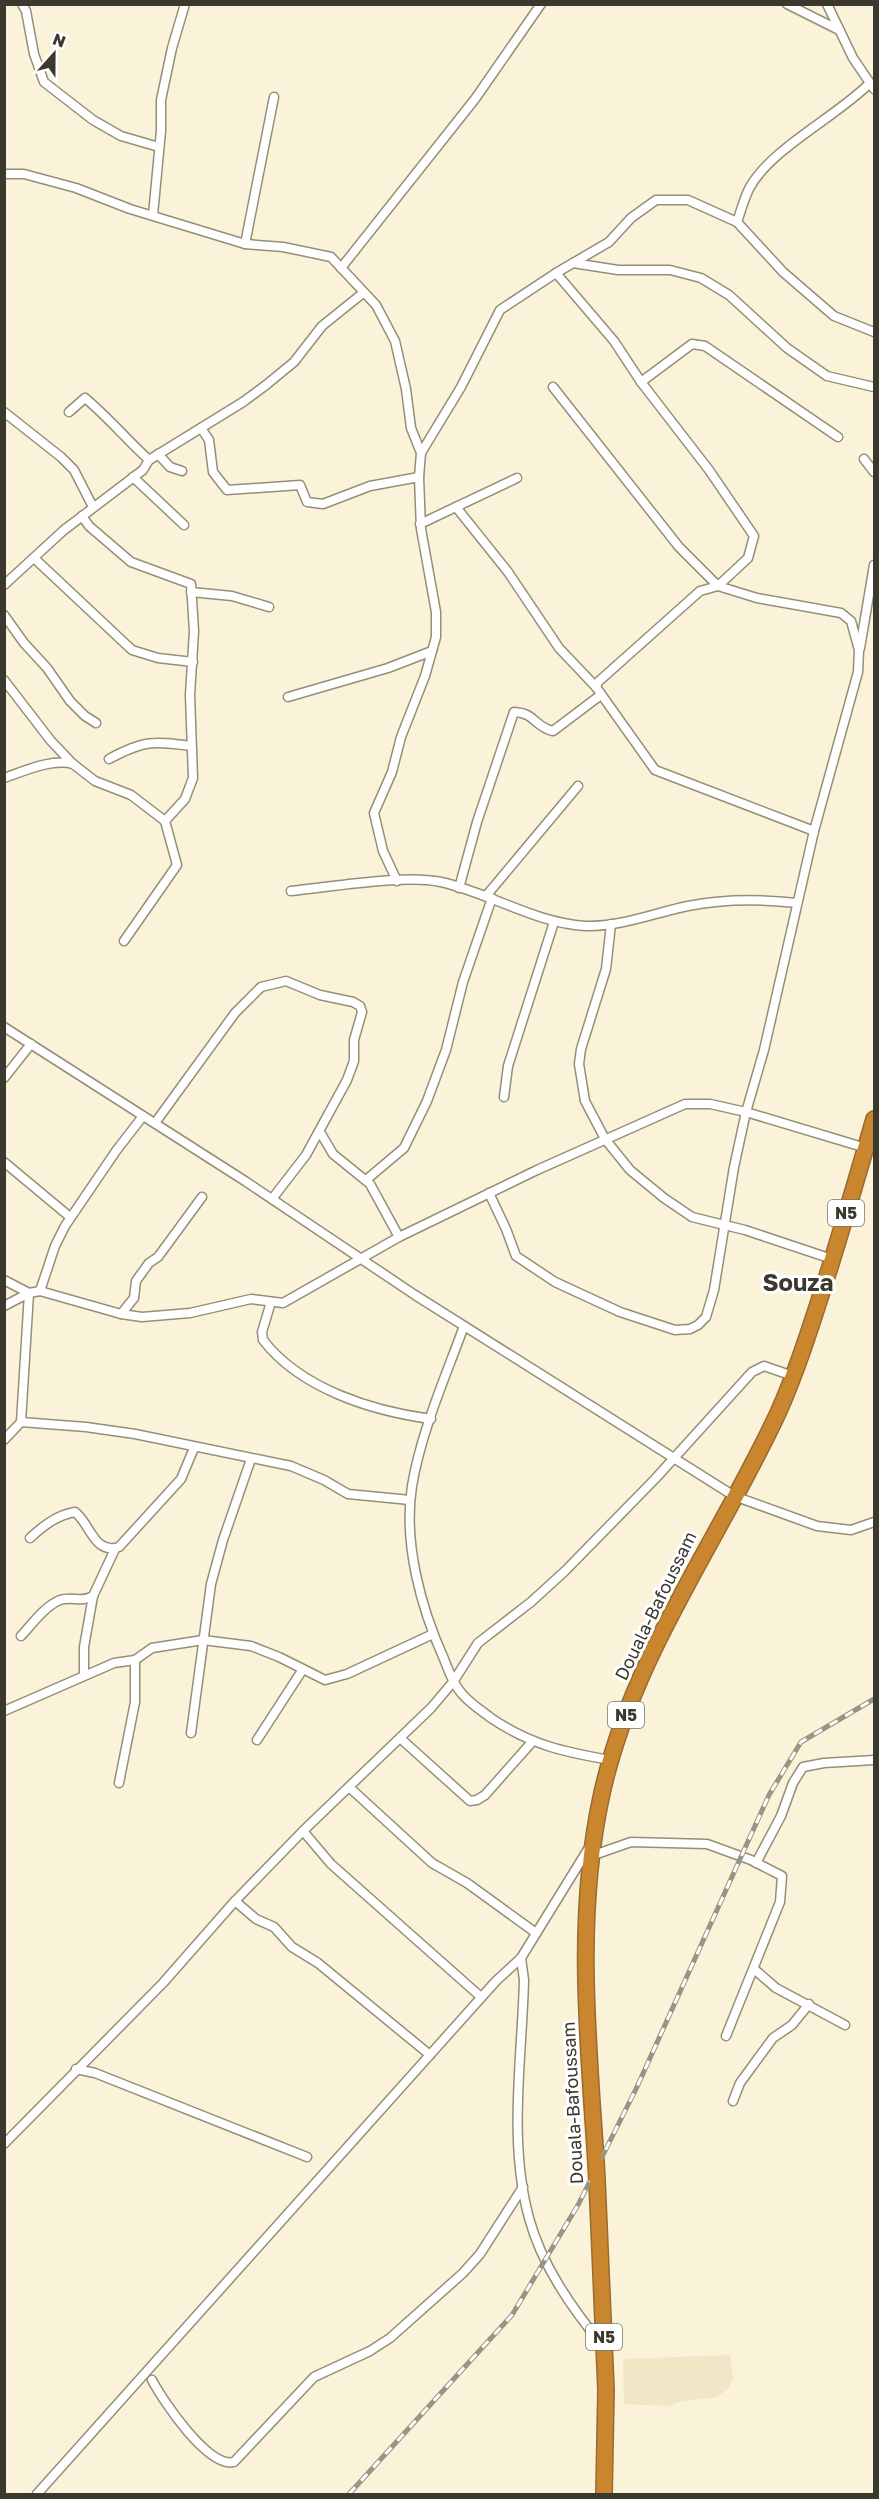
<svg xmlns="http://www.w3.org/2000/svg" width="879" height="2499" viewBox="0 0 879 2499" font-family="'Golos Text',sans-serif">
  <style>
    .built { fill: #f1e6c5 }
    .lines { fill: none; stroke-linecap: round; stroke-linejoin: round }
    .street-casing { stroke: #968e77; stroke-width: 11 }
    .highway-casing { stroke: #986b2f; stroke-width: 18 }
    .street { stroke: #fff; stroke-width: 8 }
    .highway { stroke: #ca862f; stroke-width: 15 }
    .rail-casing { stroke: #9a9482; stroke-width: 5 }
    .rail { stroke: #fff; stroke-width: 3; stroke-dasharray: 9; stroke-linecap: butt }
    .highway-bridge-casing { stroke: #986b2f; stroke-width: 18; stroke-linecap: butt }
    .highway-bridge { stroke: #ca862f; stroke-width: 15 }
    .labels { text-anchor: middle; stroke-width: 6; stroke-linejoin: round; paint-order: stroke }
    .shield { fill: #fff; stroke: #76746d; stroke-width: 1.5 }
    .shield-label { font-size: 16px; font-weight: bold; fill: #3b382e }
    .street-label { font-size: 18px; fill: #3b382e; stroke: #fff }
    .district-label { font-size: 24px; font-weight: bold; fill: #3b382e; stroke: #fff }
  </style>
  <rect width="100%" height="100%" fill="#fbf3d9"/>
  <polygon class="built" points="730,2355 733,2379 728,2389 717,2397 677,2402 670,2406 624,2404 623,2359"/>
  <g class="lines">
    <g class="street-casing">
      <g id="street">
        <polyline points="22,4 26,11 34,54 44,82 93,120 121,136 159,147"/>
        <polyline points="787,4 839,30"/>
        <polyline points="827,4 853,58 874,89"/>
        <polyline points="4,174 24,174 76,188 130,209 245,244 283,247 331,257 376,305 395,341 406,389 411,428 421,453"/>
        <polyline points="153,215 161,131 161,100 172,48 185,4"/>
        <path d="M737,222C741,211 744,198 750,187C772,148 836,117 870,83"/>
        <polyline points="245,244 274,97"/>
        <polyline points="573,263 618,270 670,270 701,278 729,295 787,348 827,376 874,387"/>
        <polyline points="341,268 475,99 541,4"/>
        <polyline points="556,273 614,341 641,382 709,470 754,536 748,558 718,586 700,591 598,682 596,687"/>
        <polyline points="641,382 692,344 705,346 838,437"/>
        <polyline points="4,412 61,457 74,470 93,507"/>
        <path d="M69,412L85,398C108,417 127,440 149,460"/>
        <polyline points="201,428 209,440 213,472 227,490 300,485 307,502 323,504 370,486 419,477"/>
        <polyline points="158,454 170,467 182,471"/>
        <polyline points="864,459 874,472"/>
        <polyline points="133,477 184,525"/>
        <polyline points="456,507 508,572 559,648 596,687 655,770 814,831"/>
        <polyline points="420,524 517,478"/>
        <polyline points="34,558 132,650 158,658 193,662"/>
        <polyline points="4,585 64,530 143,470 149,460 243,402 266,385 294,362 322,326 363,293"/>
        <polyline points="191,592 232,596 269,607"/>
        <polyline points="4,615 24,643 47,668 70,701 85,716 96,723"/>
        <polyline points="860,648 874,565"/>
        <polyline points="4,680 51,741 73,764 95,781 131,795 165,821 185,799 193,778 190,695 194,631 191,584 131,562 89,526 82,516"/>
        <polyline points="288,697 388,668 432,651"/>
        <path d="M109,759C144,740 153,741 191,746"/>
        <path d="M4,778C24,771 53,758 73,764"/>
        <polyline points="397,881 383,851 374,813 392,772 401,737 425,676 436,637 436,612 421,529 419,477 421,453 461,387 500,310 556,273 609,242 631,218 656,200 688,200 737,222 783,272 834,316 874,332"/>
        <path d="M459,888L477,822L514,712C536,713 534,727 553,731L598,697"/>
        <path d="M291,891C331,887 404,874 441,882C490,893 535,923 585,926C620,927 654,913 688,906C723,899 761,899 797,903"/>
        <polyline points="486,896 578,786"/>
        <polyline points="611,924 606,969 581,1049 579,1064 585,1101 605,1139 630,1170 664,1198 692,1217 745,1230 832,1259"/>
        <polyline points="124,941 177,865 165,821"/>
        <polyline points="4,1027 245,1181 415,1295 734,1496 817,1526 851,1530 874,1522"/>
        <polyline points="4,1078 31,1044"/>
        <polyline points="504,1097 508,1066 554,922"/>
        <polyline points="155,1123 235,1013 261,987 286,981 320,995 353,1002 360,1006 362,1012 354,1040 354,1061 347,1080 306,1155 272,1199"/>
        <polyline points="320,1132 333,1154 370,1184 399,1237"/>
        <polyline points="4,1162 70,1217"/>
        <polyline points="366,1180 404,1148 427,1101 446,1050 463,982 492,898"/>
        <polyline points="489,1193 506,1229 516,1256 555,1282 620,1312 675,1330 690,1329 698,1325 706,1317 714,1290 734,1167 746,1112 764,1050 814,831 858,672 859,650 851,621 841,613 757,598 718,586 679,547 553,387"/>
        <polyline points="4,1280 29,1293 21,1422 4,1440"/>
        <polyline points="40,1291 55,1246 65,1226 116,1151 143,1116"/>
        <path d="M271,1302L262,1332L263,1340C301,1389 372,1411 431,1419"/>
        <polyline points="4,1306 29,1293 40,1291 121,1314 142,1317 190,1313 251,1299 283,1303 399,1237 537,1170 685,1104 710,1104 746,1112 866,1148"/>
        <polyline points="121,1314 134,1298 136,1281 149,1263 158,1257 202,1197"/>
        <path d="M464,1326C445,1378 421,1432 412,1486C403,1543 421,1608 444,1659C449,1672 454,1685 463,1695C471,1704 482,1711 491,1718C531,1745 564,1752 610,1760"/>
        <polyline points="21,1422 86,1427 135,1434 291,1466 324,1480 348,1494 410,1500"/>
        <path d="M30,1538C43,1526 57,1515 75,1512C90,1523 94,1555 119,1547L181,1479L194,1448"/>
        <path d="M21,1636C32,1624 45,1606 60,1600C72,1596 82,1603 93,1596L115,1549"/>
        <polyline points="84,1675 84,1647 93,1596"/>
        <polyline points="4,1711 114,1663 135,1660 152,1648 203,1640 251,1646 279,1657 325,1680 347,1674 433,1634"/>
        <polyline points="191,1733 211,1584 223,1540 251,1459"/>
        <polyline points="400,1738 470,1801 477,1800 485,1795 532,1742"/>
        <polyline points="257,1740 303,1669"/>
        <polyline points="119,1783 135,1702 135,1660"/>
        <polyline points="349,1787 432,1863 467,1883 536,1933"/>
        <polyline points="303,1831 331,1864 481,1997"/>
        <polyline points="591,1856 631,1842 707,1844 751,1860 782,1876 780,1902 726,2036"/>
        <polyline points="756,1863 781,1816 793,1783 803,1767 824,1763 874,1760"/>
        <polyline points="235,1901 256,1919 274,1927 292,1947 318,1963 430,2055"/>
        <path d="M521,1958L524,1980C522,2059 508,2141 529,2218C542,2266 572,2308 602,2345"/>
        <polyline points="754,1969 776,1988 845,2025"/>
        <polyline points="76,2069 95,2073 307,2157"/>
        <polyline points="733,2101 740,2083 773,2038 792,2025 809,2004"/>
        <polyline points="4,2144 163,1983 235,1901 303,1831 431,1708 453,1682 478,1643 531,1602 565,1571 655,1479 752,1372 764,1366 793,1376"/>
        <path d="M152,2380C163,2401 208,2468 234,2462L314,2377L370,2351L390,2338L463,2273L480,2254L523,2187"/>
        <polyline points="37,2494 496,1981 521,1958 590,1846"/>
      </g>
    </g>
    <g class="highway-casing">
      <g id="highway">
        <path d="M596,2162C588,2039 575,1914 602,1793C633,1654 719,1540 778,1413C799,1366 814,1316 830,1267C845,1218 860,1168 874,1119"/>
        <polyline points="597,2180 606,2390 604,2494"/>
      </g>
    </g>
    <use href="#street" class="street"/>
    <use href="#highway" class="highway"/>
    <g class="rail-casing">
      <polyline id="rail" points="349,2494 512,2315 578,2205 636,2089 769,1795 801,1742 874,1699"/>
    </g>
    <use href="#rail" class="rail"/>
    <g class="highway-bridge-casing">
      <polyline id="highway-bridge" points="596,2162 597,2180"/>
    </g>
    <use href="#highway-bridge" class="highway-bridge"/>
  </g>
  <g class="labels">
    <g class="shield">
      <rect x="828" y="1200" width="36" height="26" rx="4.5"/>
      <rect x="608" y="1702" width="36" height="26" rx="4.5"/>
      <rect x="586" y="2324" width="36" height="26" rx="4.5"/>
    </g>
    <g class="shield-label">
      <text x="846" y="1219">N5</text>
      <text x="626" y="1721">N5</text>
      <text x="604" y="2343">N5</text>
    </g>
    <g class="street-label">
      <text transform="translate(656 1606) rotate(-64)" y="6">Douala-Bafoussam</text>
      <text transform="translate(573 2103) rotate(-93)" y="6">Douala-Bafoussam</text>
    </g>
    <g class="district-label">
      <text x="798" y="1291">Souza</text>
    </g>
  </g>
  <rect width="879" height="2499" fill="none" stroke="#3b382e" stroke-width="12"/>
  <g transform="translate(54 54) rotate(21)" stroke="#ffffff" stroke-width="4.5" paint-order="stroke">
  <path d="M0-4.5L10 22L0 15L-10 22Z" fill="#3b382e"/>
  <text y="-9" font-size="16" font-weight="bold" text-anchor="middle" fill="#3b382e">N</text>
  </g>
</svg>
